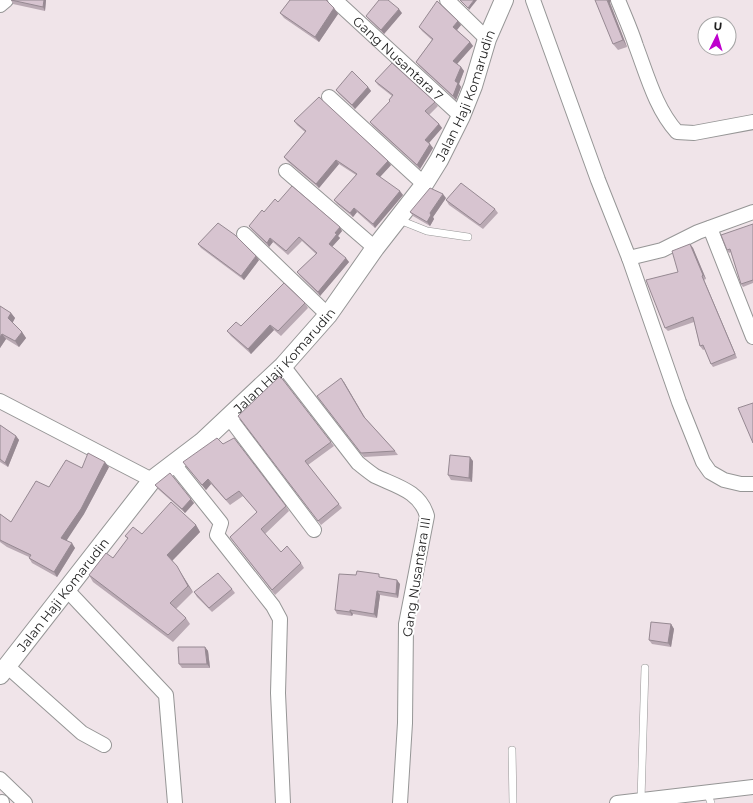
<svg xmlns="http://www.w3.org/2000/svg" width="753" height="803" viewBox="0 0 753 803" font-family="Montserrat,sans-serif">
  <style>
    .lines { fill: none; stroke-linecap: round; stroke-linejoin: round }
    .service-casing { stroke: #969696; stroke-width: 8 }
    .minor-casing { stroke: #969696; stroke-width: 16 }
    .tertiary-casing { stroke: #969696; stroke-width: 20 }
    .service { stroke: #fff; stroke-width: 7 }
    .minor { stroke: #fff; stroke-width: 14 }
    .tertiary { stroke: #fff; stroke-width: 18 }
    .wall { fill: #b9a9b3 }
    .shaded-wall { fill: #968992 }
    .building { fill: #d7c4d0; stroke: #968992 }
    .labels { text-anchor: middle; stroke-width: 4; stroke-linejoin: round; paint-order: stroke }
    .street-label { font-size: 13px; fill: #1f1f1f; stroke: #fff }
  </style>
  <rect width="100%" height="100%" fill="#f0e4e9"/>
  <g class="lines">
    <g class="service-casing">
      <g id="service">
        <polyline points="397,219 427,231 468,237"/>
        <polyline points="512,750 513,803"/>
        <polyline points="707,792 711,803"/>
        <polyline points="641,799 645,668"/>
      </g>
    </g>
    <g class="minor-casing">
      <g id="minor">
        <path id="s1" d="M335,0L461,116"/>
        <polyline points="447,0 487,39"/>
        <polyline points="533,0 598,180 629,258 679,402 703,462 710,472 724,480 741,484 753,484"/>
        <path d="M618,0C624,15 631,30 636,46C647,75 656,109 677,132L694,133L753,122"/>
        <polyline points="0,5 6,0"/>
        <polyline points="329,97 424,184"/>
        <polyline points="286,171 375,248"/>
        <polyline points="710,228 753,337"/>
        <polyline points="244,234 328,315"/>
        <polyline points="629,258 662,250 698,232 753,212"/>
        <path d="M283,366L358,463C363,467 369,472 375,476C396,486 420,491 427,516L406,624L405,723L400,803"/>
        <polyline points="0,401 152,480"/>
        <polyline points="228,416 314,530"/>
        <polyline points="173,463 221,523 217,535 273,606 280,619 278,693 283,803"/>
        <polyline points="67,590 166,695 175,803"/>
        <polyline points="8,667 82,733 104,745"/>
        <polyline points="0,779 25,803"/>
        <polyline points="1,803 2,802"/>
        <polyline points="617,803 753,787"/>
      </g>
    </g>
    <g class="tertiary-casing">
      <g id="tertiary">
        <path id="s2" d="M0,675L152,480L202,442L283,366L328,315L375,248L421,189L439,160L461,116L473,86L487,39L504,0"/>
      </g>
    </g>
    <use href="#service" class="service"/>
    <use href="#minor" class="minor"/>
    <use href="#tertiary" class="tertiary"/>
  </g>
  <g class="wall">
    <polygon points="11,0 46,0 45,11 13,4"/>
    <polygon points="290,0 328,0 327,2 334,8 338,14 319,42 284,18 280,13"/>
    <polygon points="610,3 627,47 618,50 613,44"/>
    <polygon points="402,13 384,34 369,20 366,16"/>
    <polygon points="458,21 461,25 457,30 470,42 473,46 457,64 461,67 464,71 459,84 461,87 456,100 419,66 416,62 432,40 422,31 419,27"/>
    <polygon points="375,81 435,102 438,106 429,115 439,124 442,128 429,143 433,148 420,169 373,126 370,122 390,101 389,100 392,96 378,85"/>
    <polygon points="368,87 371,91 355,109 339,94 336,90"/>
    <polygon points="294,121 391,165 380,177 403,195 375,228 357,212 353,217 337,204 334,200 356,175 339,164 319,188 287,161 284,157 305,132 297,125"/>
    <polygon points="446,198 433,217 434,219 430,226 413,216 410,212"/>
    <polygon points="446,200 495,209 498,213 483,229 449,205"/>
    <polygon points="278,202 342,231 338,236 340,238 332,247 349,262 320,296 300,276 297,272 316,254 302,241 288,255 273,242 269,247 252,230 249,226 264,212"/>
    <polygon points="753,224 753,283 743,287 741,284 731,252 729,253 727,250"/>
    <polygon points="198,244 259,260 244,280 201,248"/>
    <polygon points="690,244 693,248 706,279 704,280 737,358 713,367 711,364 705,349 703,350 700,346 694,322 668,331 665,328 678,272"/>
    <polygon points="305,303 308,308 281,336 274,330 251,354 231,336 227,331"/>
    <polygon points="0,306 11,313 15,318 12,323 22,332 26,338 19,347 6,339 0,348"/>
    <polygon points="344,382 366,419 395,451 398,455 364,457 320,400"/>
    <polygon points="238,416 331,442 334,446 308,465 342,508 321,525"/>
    <polygon points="0,425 16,436 19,440 8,467 0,462"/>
    <polygon points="473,461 472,482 451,480 448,475"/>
    <polygon points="183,462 286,506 289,511 265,534 281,552 301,563 304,568 275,595 230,537 257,512 243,496 230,505 211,484 206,490"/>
    <polygon points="109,467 84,514 66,540 75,548 57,577 32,563 29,558 29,557 7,547 0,542 0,514 11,522 49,487 82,468"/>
    <polygon points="155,485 194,503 185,513 158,489"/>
    <polygon points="196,525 200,532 172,561 181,573 193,592 176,609 186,618 190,624 173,642 93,582 89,575 113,558 128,539 125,536 142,534"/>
    <polygon points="381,578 400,584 398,598 380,595 377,618 353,614 352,616 337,614 335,610"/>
    <polygon points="232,589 235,593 212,612 197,597 194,592"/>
    <polygon points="671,624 674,629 671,647 652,644 649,640"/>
    <polygon points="205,647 208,651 210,668 182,668 179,664"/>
  </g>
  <g class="shaded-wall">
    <polygon points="44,0 46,0 45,11 43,7"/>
    <polygon points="474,0 477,0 469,10 468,8"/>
    <polygon points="607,0 611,0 610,3 627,47 623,40"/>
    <polygon points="334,8 338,14 319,42 315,37"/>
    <polygon points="399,9 402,13 384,34 381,30"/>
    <polygon points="458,21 461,25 456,31 453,27"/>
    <polygon points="470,42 473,46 456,65 453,61"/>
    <polygon points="461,67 464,71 459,84 461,87 456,100 453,96 455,81"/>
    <polygon points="368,87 371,91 355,109 352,105"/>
    <polygon points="439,124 442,128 428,144 425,140"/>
    <polygon points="430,144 433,148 420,169 417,165"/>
    <polygon points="336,160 339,164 319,188 316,184"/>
    <polygon points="388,161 391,165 379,178 376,174"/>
    <polygon points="400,191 403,195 375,228 373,224"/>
    <polygon points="443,194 446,198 433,217 434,219 430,226 427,222 430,213"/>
    <polygon points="354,208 357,212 353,217 350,213"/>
    <polygon points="340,227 342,231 338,236 340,238 331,248 329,244 335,233"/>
    <polygon points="270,238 273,242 269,247 267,243"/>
    <polygon points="690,244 693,248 706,279 703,275"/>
    <polygon points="256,256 259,260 244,280 241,276"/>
    <polygon points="346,258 349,262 320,296 318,292"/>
    <polygon points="702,276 704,280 737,358 735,354"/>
    <polygon points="11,313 15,318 12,324 8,318"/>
    <polygon points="270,325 274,330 251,354 248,349"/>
    <polygon points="22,332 26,338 19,347 15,341"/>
    <polygon points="2,334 6,339 0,348 0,337"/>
    <polygon points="341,378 344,382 367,422 364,417"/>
    <polygon points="16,436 19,440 8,467 5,463"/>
    <polygon points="470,457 473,461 472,482 469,478"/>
    <polygon points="105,462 109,467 84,514 65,543 61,538"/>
    <polygon points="208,479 211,484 206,490 202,485"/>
    <polygon points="191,499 194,503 185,513 182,509"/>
    <polygon points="196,525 200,532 171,562 167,555"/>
    <polygon points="72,543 75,548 57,577 54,572"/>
    <polygon points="177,566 181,573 193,592 188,586"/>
    <polygon points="397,580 400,584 398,598 396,594"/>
    <polygon points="377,591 380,595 377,618 374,614"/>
    <polygon points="350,610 353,614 352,616 350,612"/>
    <polygon points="671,624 674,629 671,647 668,643"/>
    <polygon points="205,647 208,651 210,668 207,664"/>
  </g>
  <g class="building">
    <polygon points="11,0 44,0 43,7"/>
    <polygon points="290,0 326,0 334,8 315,37 280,13"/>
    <polygon points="379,0 388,0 399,9 381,30 366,16"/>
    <polygon points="460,0 474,0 468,8"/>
    <polygon points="595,0 607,0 623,40 613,44"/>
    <polygon points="437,1 458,21 453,27 470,42 453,61 461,67 455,81 458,83 453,96 416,62 433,39 419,27"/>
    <polygon points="392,63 435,102 425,111 439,124 425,140 430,144 417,165 370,122 390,101 389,100 393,95 375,81"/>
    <polygon points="352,71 368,87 352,105 336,90"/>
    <polygon points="319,97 388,161 376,174 400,191 373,224 354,208 350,213 334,200 357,174 336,160 316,184 284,157 306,131 294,121"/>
    <polygon points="461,183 495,209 480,225 446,200"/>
    <polygon points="292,186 340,227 335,233 337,234 329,244 346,258 318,292 297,272 317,253 299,237 286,251 270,238 267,243 249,226 262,210 264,212 275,199 278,202"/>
    <polygon points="430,188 443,194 430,213 431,215 427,222 410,212"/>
    <polygon points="218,223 235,235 256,256 241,276 198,244"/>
    <polygon points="753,224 753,280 741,284 730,249 727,250 721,235"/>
    <polygon points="690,244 703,275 702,276 735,354 711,364 703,345 700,346 693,317 665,328 646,280 678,272 672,251"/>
    <polygon points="284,283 305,303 278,331 270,325 248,349 227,331 236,322 241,326"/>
    <polygon points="0,306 11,313 8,318 22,332 15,341 2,334 0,337"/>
    <polygon points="280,376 331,442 305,461 339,504 318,521 238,416"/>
    <polygon points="341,378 364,417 395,451 361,453 317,396"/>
    <polygon points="753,403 753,443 738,408"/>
    <polygon points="0,425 16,436 5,463 0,459"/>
    <polygon points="217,438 223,444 234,438 286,506 261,529 281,552 287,546 301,563 272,590 230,537 257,512 239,491 226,500 208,479 202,485 183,462"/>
    <polygon points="88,453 105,462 81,509 61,538 72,543 54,572 29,558 31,555 4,542 0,540 0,514 11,522 36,481 49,487 66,460 82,468"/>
    <polygon points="450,455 470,457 469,478 448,475"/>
    <polygon points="170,473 191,499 182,509 155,485"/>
    <polygon points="171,502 196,525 167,555 177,566 188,586 170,603 186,618 168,635 89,575 106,553 113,558 128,538 125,536 133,527 142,534"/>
    <polygon points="357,571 379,574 379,577 397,580 396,594 377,591 374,614 350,610 350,612 335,610 339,574 356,575"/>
    <polygon points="218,573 232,589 209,608 194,592"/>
    <polygon points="651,622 671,624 668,643 649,640"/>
    <polygon points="178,647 205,647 207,664 179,664"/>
  </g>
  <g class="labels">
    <g class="street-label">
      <text dy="5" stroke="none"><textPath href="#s1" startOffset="86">Gang Nusantara 7</textPath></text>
      <text dy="5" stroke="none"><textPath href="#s2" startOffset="750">Jalan Haji Komarudin</textPath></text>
      <text dy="5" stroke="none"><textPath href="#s2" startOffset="426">Jalan Haji Komarudin</textPath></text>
      <text transform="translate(416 577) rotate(-81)" y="5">Gang Nusantara III</text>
      <text dy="5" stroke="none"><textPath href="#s2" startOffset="102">Jalan Haji Komarudin</textPath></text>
    </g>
  </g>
  <g transform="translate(717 36) rotate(5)"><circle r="19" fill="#ffffff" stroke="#a5a5a5"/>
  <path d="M0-3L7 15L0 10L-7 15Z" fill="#be00cd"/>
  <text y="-6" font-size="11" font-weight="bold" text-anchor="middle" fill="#1f1f1f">U</text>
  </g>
</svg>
